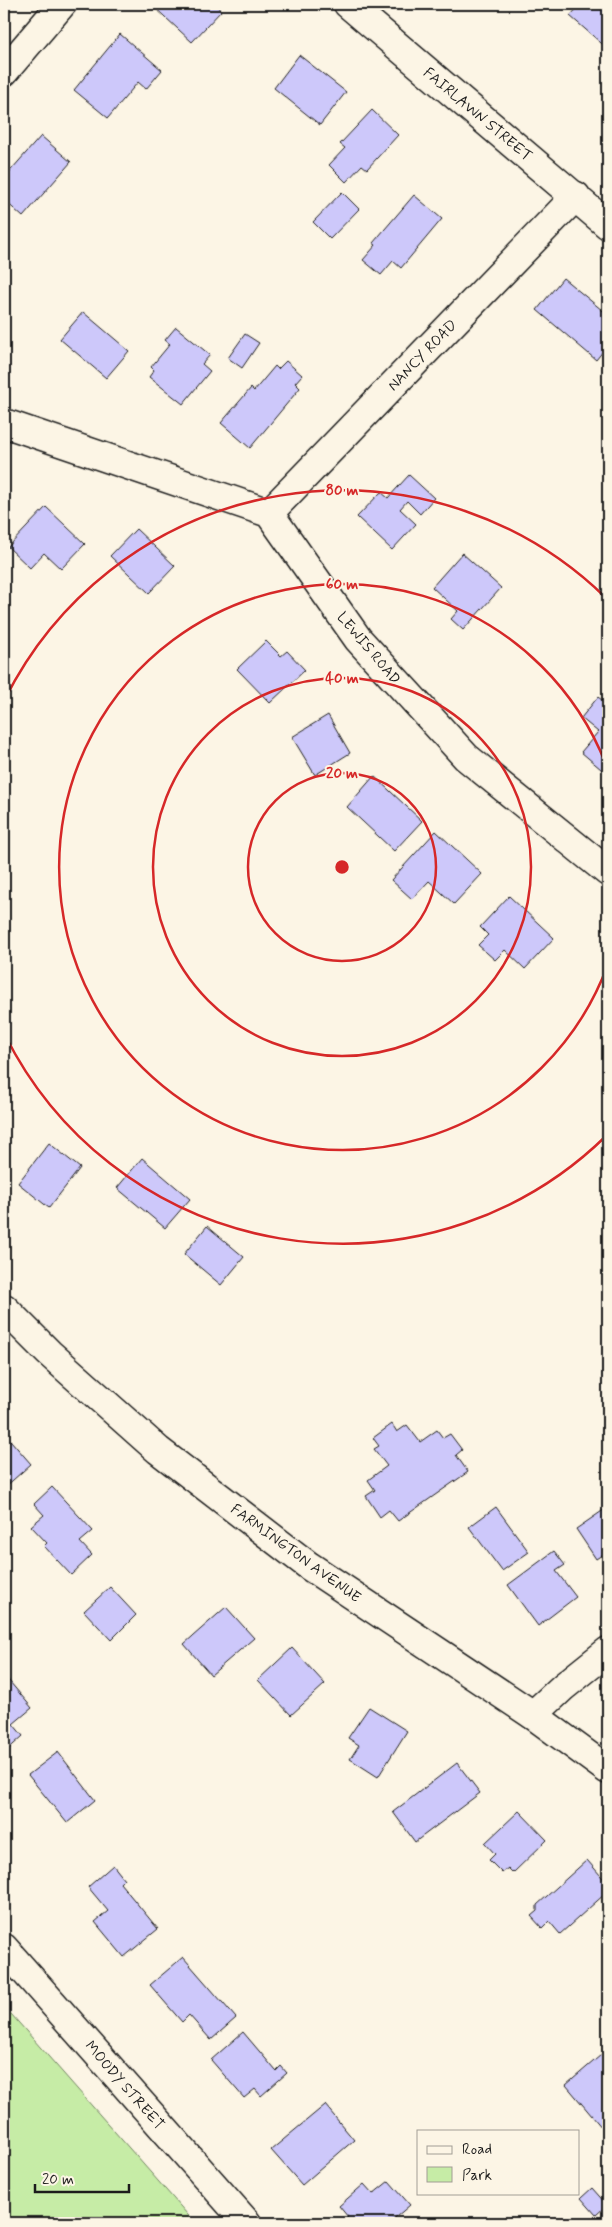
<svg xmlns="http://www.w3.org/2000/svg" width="612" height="2227" viewBox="0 0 612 2227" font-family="Mynerve,sans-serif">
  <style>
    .green { fill: #c6eca6; stroke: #718461 }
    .building { fill: #cdc8fa; stroke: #1c1c1c }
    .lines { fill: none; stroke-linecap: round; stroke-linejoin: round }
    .minor-casing { stroke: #1c1c1c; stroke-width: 31 }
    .trunk-casing { stroke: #1c1c1c; stroke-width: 31 }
    .minor { stroke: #fcf5e5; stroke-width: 28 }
    .trunk { stroke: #fcf5e5; stroke-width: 28 }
    .ring { fill: none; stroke: #d62828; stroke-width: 2.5 }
    .labels { text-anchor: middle; stroke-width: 4; stroke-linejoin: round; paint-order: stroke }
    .street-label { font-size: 15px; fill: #1c1c1c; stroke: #fcf5e5 }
    .centre { fill: #d62828; stroke: #fcf5e5; stroke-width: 2.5 }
    .ring-label { font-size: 15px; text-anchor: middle; font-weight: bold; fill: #d62828; stroke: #fcf5e5; stroke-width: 4; stroke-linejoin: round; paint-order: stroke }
  </style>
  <rect width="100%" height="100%" fill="#fcf5e5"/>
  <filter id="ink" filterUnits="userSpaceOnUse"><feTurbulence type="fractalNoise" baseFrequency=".02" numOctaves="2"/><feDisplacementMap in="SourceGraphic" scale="10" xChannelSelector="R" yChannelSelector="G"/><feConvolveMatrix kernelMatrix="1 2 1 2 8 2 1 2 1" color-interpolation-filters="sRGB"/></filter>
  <g filter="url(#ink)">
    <polygon class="green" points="4,2006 195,2223 4,2223"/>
    <g class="building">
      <polygon points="151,4 215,4 221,11 192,42"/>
      <polygon points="581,4 608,4 608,49 570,16"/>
      <polygon points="120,34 162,70 146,89 138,82 108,118 74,90"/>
      <polygon points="299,55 346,92 320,125 274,88"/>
      <polygon points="372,110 398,135 367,169 362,165 346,182 329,165 345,148 340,144"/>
      <polygon points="41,136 71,162 23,217 4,200 4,178"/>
      <polygon points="342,192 359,209 330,239 313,222"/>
      <polygon points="414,195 442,219 401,268 393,261 381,275 363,260 376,245 373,243"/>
      <polygon points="563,278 608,315 608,345 596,360 537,310"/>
      <polygon points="83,312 129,351 106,378 60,339"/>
      <polygon points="176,327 210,355 202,364 210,371 183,404 149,377 154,370 151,367 170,344 165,340"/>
      <polygon points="245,334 259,343 242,368 228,358"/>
      <polygon points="286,361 302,375 295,383 300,388 250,448 221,423 251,388 254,391 275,366 278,369"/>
      <polygon points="409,475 434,498 420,514 407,501 400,509 416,524 392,550 357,517 381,492 388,498"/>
      <polygon points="46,507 85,544 61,569 44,553 30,568 8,547"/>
      <polygon points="136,529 175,566 149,593 110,556"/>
      <polygon points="462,553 501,588 463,630 451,619 458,611 432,587"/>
      <polygon points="266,641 281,656 287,651 305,670 270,703 237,669"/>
      <polygon points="608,692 608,775 581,752 598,732 581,718 598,697 602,700"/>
      <polygon points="328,715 350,753 315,775 292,737"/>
      <polygon points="374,776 422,821 394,851 347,807"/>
      <polygon points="436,831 482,874 454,904 429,881 412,899 391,880"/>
      <polygon points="509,896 554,938 525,969 505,950 495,960 478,945 488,935 480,927"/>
      <polygon points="49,1143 80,1168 49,1208 18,1183"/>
      <polygon points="142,1158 190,1199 165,1228 117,1188"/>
      <polygon points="207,1226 244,1257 221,1285 184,1254"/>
      <polygon points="392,1424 397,1432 407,1425 420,1442 437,1430 443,1438 450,1434 462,1450 456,1455 468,1472 398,1521 389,1510 380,1517 366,1496 375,1490 368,1480 387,1466 374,1449 379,1446 373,1438"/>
      <polygon points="4,1433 31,1464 4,1488"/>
      <polygon points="52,1487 93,1531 80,1542 92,1555 71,1575 44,1546 47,1543 31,1526 44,1515 34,1504"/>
      <polygon points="496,1507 529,1552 502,1571 469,1527"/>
      <polygon points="608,1507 608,1551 596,1559 576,1529"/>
      <polygon points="554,1551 565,1565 556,1571 576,1597 538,1626 508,1585"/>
      <polygon points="110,1587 136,1615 111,1640 84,1611"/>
      <polygon points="226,1607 254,1638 211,1675 184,1644"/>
      <polygon points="292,1648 325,1684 291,1715 258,1680"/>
      <polygon points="4,1675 32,1708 13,1724 23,1736 4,1753"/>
      <polygon points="369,1707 407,1731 378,1777 350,1759 359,1745 348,1738"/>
      <polygon points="58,1752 95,1800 67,1823 28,1775"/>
      <polygon points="457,1763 480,1793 415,1842 393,1812"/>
      <polygon points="519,1811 547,1840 513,1873 508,1868 502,1873 489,1860 495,1854 485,1843"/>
      <polygon points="587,1860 608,1884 606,1886 606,1893 560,1934 549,1921 542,1928 531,1916 537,1911 537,1905"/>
      <polygon points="113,1865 124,1879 120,1883 158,1929 124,1957 95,1922 108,1911 88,1887"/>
      <polygon points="183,1957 236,2018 211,2040 189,2015 182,2022 150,1985"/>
      <polygon points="243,2032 276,2071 281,2066 287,2073 261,2096 255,2089 244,2098 211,2060"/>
      <polygon points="608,2049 608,2135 566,2085"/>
      <polygon points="325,2105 354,2140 302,2185 271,2150"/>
      <polygon points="389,2181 410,2205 389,2223 341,2223 348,2217 339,2206 364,2184 373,2194"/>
      <polygon points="592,2188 607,2205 596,2215 581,2198"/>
    </g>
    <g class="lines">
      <g class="minor-casing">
        <g id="minor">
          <polyline points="348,4 608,225"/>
          <polyline points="4,72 62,4"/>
          <polyline points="4,423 269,513 358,639 466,757 608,872"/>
          <polyline points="269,513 576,196"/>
          <polyline points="533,1715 563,1687 608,1651"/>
          <polyline points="4,1948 247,2223"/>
        </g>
      </g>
      <g class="trunk-casing">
        <polyline id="trunk" points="4,1308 49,1353 158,1450 309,1566 533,1715 608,1770"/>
      </g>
      <use href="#minor" class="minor"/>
      <use href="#trunk" class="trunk"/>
    </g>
  </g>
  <g class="ring">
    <circle cx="342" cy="867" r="94"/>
    <circle cx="342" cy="867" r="189"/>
    <path d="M608 964A283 283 0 1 1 608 770"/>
    <path d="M606 1136A377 377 0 0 1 5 1035M5 699A377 377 0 0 1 606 598"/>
  </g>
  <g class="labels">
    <g class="street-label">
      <text transform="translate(478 114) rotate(40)" y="5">FAIRLAWN STREET</text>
      <text transform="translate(422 355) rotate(-46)" y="5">NANCY ROAD</text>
      <text transform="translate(369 648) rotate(50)" y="5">LEWIS ROAD</text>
      <text transform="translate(296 1553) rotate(36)" y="5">FARMINGTON AVENUE</text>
      <text transform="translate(125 2085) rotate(49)" y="5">MOODY STREET</text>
    </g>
  </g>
  <circle cx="342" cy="867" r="8" class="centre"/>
  <g class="ring-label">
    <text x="342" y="495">80 m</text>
    <text x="342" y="589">60 m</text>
    <text x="342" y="683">40 m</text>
    <text x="342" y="778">20 m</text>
  </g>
  <rect width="612" height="2227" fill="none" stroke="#fcf5e5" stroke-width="20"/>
  <rect x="10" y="10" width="592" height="2207" fill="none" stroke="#1c1c1c" stroke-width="2" filter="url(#ink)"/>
  <rect x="417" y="2130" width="162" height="65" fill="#fcf5e5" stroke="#a29e95"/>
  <rect x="427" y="2146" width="25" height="8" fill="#fcf5e5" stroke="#a29e95"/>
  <text x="462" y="2154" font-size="15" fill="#1c1c1c">Road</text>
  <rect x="427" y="2167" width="25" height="15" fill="#c6eca6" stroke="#a29e95"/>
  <text x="462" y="2180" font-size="15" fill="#1c1c1c">Park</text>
  <path d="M35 2184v8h94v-8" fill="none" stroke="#1c1c1c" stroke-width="2.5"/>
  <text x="42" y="2184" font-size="15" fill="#1c1c1c" stroke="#fcf5e5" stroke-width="4" paint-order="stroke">20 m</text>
</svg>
